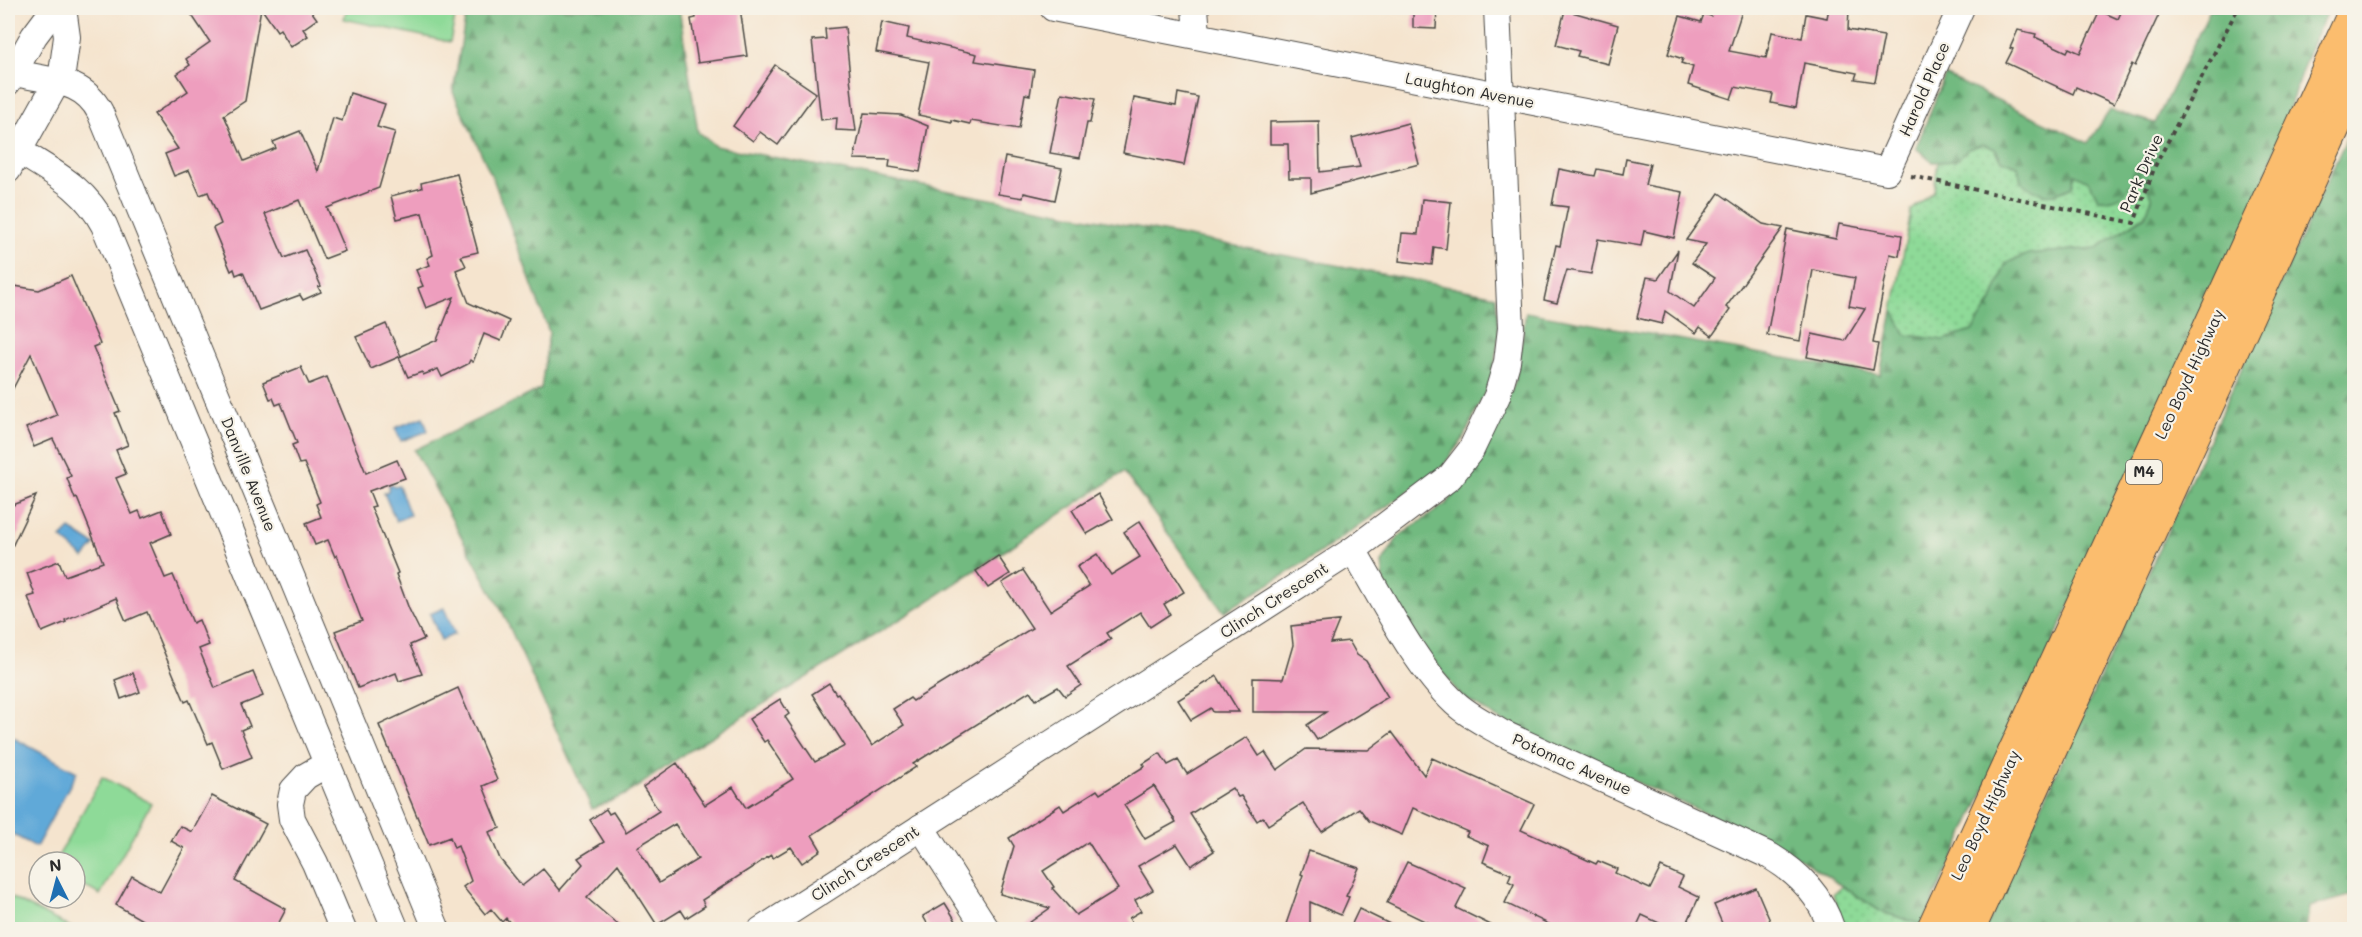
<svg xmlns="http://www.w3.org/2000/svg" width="2362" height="937" viewBox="0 0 2362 937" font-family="Mali,sans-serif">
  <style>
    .grass { fill: url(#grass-dots); stroke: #5c8262; stroke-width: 1.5 }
    .forest { fill: url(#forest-firs); stroke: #4e7256; stroke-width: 1.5 }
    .pitch { fill: #8eda98; stroke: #5c8262; stroke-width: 1.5 }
    .water { fill: #61a9d8; stroke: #466a82; stroke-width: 1.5 }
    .building { fill: #ee9ebe; fill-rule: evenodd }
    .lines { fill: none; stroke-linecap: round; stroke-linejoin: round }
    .minor-casing { stroke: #494743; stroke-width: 28 }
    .highway-casing { stroke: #494743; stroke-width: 35 }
    .path { stroke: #494743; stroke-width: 4; stroke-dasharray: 4.5 4.5; stroke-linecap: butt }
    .minor { stroke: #fff; stroke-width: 26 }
    .highway { stroke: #fbbd6e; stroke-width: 33 }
    .labels { text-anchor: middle; stroke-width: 4.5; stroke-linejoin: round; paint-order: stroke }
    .shield { fill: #f7f3e8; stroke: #686764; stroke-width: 1.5 }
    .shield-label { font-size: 15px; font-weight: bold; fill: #2b2b2b }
    .street-label { font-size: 16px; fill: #2b2b2b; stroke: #f7f3e8 }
  </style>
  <defs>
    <pattern id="grass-dots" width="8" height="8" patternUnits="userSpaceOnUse" patternTransform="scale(1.5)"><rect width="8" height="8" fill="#8eda98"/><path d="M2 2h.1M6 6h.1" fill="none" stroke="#7bbb83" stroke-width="1.8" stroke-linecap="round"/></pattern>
    <pattern id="forest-firs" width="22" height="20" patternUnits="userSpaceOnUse" patternTransform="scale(1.5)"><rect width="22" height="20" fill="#72ba80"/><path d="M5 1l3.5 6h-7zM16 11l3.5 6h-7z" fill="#5e9769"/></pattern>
  </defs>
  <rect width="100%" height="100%" fill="#f7f3e8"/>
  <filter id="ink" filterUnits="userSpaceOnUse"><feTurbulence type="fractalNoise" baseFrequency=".0167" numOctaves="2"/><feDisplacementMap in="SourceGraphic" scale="12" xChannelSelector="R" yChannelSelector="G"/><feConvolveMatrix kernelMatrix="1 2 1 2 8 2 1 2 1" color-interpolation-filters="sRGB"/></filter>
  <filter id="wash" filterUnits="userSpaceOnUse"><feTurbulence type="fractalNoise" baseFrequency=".008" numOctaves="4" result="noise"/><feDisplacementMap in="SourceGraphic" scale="24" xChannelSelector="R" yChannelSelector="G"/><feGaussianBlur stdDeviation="1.35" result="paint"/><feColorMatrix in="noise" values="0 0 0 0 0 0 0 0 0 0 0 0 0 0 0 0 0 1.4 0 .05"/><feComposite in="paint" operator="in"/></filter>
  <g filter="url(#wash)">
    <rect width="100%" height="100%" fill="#f5e4ce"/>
    <g class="grass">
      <polygon points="1983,144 1995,149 2002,160 2018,166 2021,182 2075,173 2089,181 2098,199 2132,183 2145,182 2152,199 2145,215 2097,248 2029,254 2006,263 1992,301 1973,331 1943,340 1906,335 1893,311 1911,211 1934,191 1938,162 1955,161 1968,149"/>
      <polygon points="1842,886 1880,911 1922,925 1920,929 1843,929 1833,894"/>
    </g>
    <g class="forest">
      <polygon points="467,8 679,8 698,132 715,146 1496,296 1499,335 1493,376 1464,437 1441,469 1310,559 1224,612 1124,472 915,610 696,746 627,794 592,809 504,615 414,450 541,389 549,332 494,181 453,92"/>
      <path d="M2211,8H2329L2311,45L2257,201L1922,925L1880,911L1790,852L1500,720L1460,695L1418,640L1384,584L1382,563L1398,537L1447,503L1473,470L1492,436L1515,381L1526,312L1880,375L1893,311L1906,335L1943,340L1972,331L1992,301L2006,263L2029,254L2097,248L2145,216L2152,199L2145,182L2132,183C2124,197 2114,202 2098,199L2089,181L2075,174L2072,187C2050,199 2039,196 2021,182L2018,166L2002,160L1995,149L1983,144L1968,149L1955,161L1933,162L1916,148L1945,75L2088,143L2110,110L2155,123Z"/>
      <polygon points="2354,122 2354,806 2348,827 2349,833 2354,843 2354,891 2353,895 2309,907 2306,929 1985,930"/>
    </g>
    <g class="pitch">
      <polygon points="347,8 457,8 450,42 344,19"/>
      <polygon points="102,777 151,803 100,895 75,881 75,862 55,862"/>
      <polygon points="8,896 74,929 8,929"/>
    </g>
    <g class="water">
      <polygon points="423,417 428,431 401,441 395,428"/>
      <polygon points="389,484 394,487 399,486 410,515 396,521 384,493 388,491"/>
      <polygon points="70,529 95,545 84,558 61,538"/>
      <polygon points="444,608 455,634 441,640 430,614"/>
      <polygon points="8,735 77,772 36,847 8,832"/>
    </g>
    <g id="blocks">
      <g class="building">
        <polygon points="187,8 261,8 245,101 224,115 244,161 276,148 273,142 300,131 318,171 333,118 342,121 350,93 385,104 377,127 395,132 379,188 327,208 345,251 324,259 299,200 265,214 284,258 305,250 321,286 318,287 321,292 303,300 300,295 259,310 243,272 236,275 234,269 231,271 213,228 221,224 208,192 200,195 189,170 174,176 165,154 178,149 154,114 188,91 177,74 190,65 186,59 210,42"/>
        <polygon points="261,8 309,8 317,19 303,29 308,36 291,47 280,29 277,31"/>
        <polygon points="695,8 740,8 747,56 698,63 691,19 696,18"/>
        <polygon points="1413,8 1437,8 1436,29 1413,28"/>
        <polygon points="1714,8 1743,8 1729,51 1766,58 1772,32 1802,38 1806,14 1827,18 1829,8 1849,8 1848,30 1884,36 1875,82 1855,79 1857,73 1804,63 1796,108 1771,103 1773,94 1735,87 1731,99 1688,85 1693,67 1681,63 1683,59 1668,54 1680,16 1701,22 1704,14 1711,16"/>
        <polygon points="2123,8 2162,8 2135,66 2132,64 2114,104 2076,87 2073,94 2006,63 2013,49 2010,48 2018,30 2036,34 2035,37 2067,52 2069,48 2080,53 2100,11 2118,19"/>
        <polygon points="1565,10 1618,25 1608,64 1577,56 1579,51 1556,45"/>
        <polygon points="882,22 909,28 907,38 977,54 975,61 1034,70 1030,95 1025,94 1019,129 971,121 970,124 952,120 952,122 918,115 929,62 876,52"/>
        <polygon points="845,27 854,116 856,131 836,130 837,118 821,120 812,40 826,39 825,29"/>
        <polygon points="775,65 816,93 778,145 760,132 753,141 733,126"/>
        <polygon points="1062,93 1095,99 1090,123 1087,123 1080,158 1050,153"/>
        <polygon points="1178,93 1198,97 1184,165 1123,153 1134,98 1176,106"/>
        <polygon points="864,113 901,115 928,126 920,172 889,167 890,160 854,159"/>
        <polygon points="1319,121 1320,172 1360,167 1352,138 1408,123 1419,164 1311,193 1311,178 1289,178 1288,144 1270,144 1270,122"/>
        <polygon points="1005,157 1062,168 1055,200 1024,193 1023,198 998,194"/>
        <polygon points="1626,159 1650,164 1645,185 1683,192 1674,238 1644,231 1641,246 1598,239 1591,274 1567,270 1557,303 1544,300 1556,245 1560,246 1568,207 1552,205 1559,169 1595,176 1597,169 1623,174"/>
        <polygon points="457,174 478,252 461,256 466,266 456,270 469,303 509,321 501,341 484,334 473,362 470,360 468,364 442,377 438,369 423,375 422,372 408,377 399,357 437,340 454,297 426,308 418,288 423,286 416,270 430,265 427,258 433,255 422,213 397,219 391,196 422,188 421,183"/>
        <polygon points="1719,193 1763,224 1783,228 1726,307 1730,310 1712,336 1700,327 1696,333 1665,311 1662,324 1637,318 1647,277 1658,279 1678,250 1670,291 1694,308 1715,278 1692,263 1706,244 1686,240"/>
        <polygon points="1422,199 1451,202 1446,249 1434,247 1432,265 1399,261 1402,233 1418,234"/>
        <polygon points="1839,224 1902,235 1899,256 1890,254 1873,343 1878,344 1873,370 1807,357 1812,334 1845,341 1865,309 1849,306 1855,278 1813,270 1800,341 1767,335 1787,229 1836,239"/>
        <polygon points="71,276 100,344 93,347 120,411 115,413 128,445 116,450 126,474 116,478 132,514 139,511 142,518 162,510 171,534 150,543 165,578 173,575 193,623 199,620 209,645 199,649 215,688 253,672 263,696 241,705 250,726 241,730 252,757 223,769 212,742 208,744 189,700 185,702 147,612 126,621 116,598 65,620 66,622 42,632 28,597 35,595 27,573 59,561 65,576 103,562 77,498 75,499 67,478 71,476 53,439 34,447 26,428 57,415 31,354 8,398 8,285 39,290"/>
        <polygon points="386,324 401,356 371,369 356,337"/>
        <polygon points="301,367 309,384 327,377 366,473 397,460 405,478 369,491 375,506 371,507 398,573 396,574 409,609 424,639 410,645 422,674 399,681 396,673 358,688 335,631 362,621 337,555 335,557 328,540 315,545 306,523 321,517 316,504 320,502 304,463 299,464 292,445 297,443 281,403 276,405 273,398 270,399 263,382"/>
        <polygon points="1098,494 1113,519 1087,534 1072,510"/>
        <polygon points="36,496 8,555 8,507"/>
        <path d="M1140,521L1184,592L1164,604L1170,614L1150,627L1140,612L1107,633L1111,639L1068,666L1081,685L1065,696L1058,687L1036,700L1030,691L913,764L916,767L812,835L821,850L802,863L791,847L773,858L771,855L702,900L705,906L686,918L681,910L657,925L618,864L587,898L624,930H516L506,918L502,922L491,909L485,914L463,887L471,881L458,846L454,848L450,837L429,845L379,725L458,688L497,780L483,786L500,828L489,832L500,859L522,886L543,869L560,890L583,864L578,858L604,842L590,820L606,809L609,814L613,812L626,832L659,811L643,787L677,763L705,805L733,787L746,808L793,779L767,740L764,742L749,719L780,699L789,714L785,717L815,762L845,746L812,694L829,683L836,694L838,693L872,746L904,725L893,709L910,698L913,701L1032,628L1002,583L1023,570L1050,611L1089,586L1077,567L1097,554L1111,575L1140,557L1124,532ZM675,824L698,859L659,883L637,847Z"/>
        <polygon points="998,556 1010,574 988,588 976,571"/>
        <polygon points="1339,621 1330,643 1349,641 1357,655 1366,661 1388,697 1317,740 1307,725 1326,712 1253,712 1253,678 1283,679 1293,645 1291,626"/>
        <polygon points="133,673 140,692 121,699 115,680"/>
        <polygon points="1217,676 1239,712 1213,712 1211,708 1191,720 1178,700"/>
        <path d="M1392,732L1424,775L1432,758L1534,804L1521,830L1596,864L1598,861L1617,869L1615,873L1650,889L1661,867L1683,877L1678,887L1699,897L1684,930H1674L1642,915L1635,930H1561L1505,903L1514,884L1508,881L1511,874L1483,862L1489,846L1466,836L1468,832L1413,808L1402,835L1369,821L1359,808L1322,832L1303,803L1268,825L1263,817L1257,821L1241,796L1238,797L1232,788L1190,814L1214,851L1191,866L1177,844L1138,866L1153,890L1135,900L1141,911L1129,918L1136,930H1019L1050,908L1000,894L1014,846L1009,838L1060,805L1064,811L1097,790L1100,794L1145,766L1143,764L1160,753L1168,765L1178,760L1187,774L1247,737L1259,756L1265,752L1277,770L1306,749L1368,750ZM1154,786L1176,822L1145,839L1124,805ZM1088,842L1118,889L1076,915L1052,888L1054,887L1043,871Z"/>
        <polygon points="212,796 266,824 235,881 286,909 275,930 139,930 144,921 116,905 132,876 160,892 184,848 171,841 180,826 192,832"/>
        <polygon points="1309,851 1359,868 1346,896 1349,897 1341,915 1310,902 1310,930 1284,930 1303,875 1301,874"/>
        <polygon points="1407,862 1466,888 1456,908 1501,930 1443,930 1387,903"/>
        <polygon points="1756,888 1774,930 1725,930 1714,905"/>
        <polygon points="945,903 956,921 941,930 931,930 923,916"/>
        <polygon points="1359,909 1402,930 1349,930"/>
      </g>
    </g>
  </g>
  <g filter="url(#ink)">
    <use href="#blocks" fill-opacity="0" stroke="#494743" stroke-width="1.5"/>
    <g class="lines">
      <g class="minor-casing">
        <g id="minor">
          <polyline points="1053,8 1887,171 1961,8"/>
          <polyline points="1195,8 1197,34"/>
          <path d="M13,72C47,82 82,77 100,112L437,930"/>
          <polyline points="8,82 34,36 55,8"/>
          <path d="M8,143C46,171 81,181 104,225L396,930"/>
          <polyline points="8,170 62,73 67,37 63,8"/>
          <path d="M1353,550C1382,598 1415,666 1455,703C1469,716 1486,724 1502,733L1770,856C1800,874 1821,896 1832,930"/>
          <polyline points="327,764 306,776 293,790 290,804 292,819 315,863 343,930"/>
          <polyline points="921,827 987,930"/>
          <polyline points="761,930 1353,550 1450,477 1471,450 1497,396 1507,362 1511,328 1497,8"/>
        </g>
      </g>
      <g class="highway-casing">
        <g id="highway">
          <polyline points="1933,930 2354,14"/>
          <polyline points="1968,930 2354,82"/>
        </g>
      </g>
      <polyline class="path" points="1911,176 2134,223 2155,166 2238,8"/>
      <use href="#minor" class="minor"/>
      <use href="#highway" class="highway"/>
    </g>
  </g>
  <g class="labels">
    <rect class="shield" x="2126" y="460" width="36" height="24" rx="4.5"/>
    <g class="shield-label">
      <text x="2144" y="477">M4</text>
    </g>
    <g class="street-label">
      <text transform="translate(1924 89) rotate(-66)" y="6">Harold Place</text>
      <text transform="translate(1470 90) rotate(11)" y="6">Laughton Avenue</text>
      <text transform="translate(2141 173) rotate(-66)" y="6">Park Drive</text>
      <text transform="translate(2189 374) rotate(-65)" y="6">Leo Boyd Highway</text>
      <text transform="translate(249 474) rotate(68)" y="6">Danville Avenue</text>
      <text transform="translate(1274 600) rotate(-33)" y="6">Clinch Crescent</text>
      <text transform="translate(1572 764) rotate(24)" y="6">Potomac Avenue</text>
      <text transform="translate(1985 815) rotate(-65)" y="6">Leo Boyd Highway</text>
      <text transform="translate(865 863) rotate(-33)" y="6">Clinch Crescent</text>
    </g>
  </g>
  <rect width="2362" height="937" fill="none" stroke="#f7f3e8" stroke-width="30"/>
  <g transform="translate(57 880) rotate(354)"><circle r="28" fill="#f7f3e8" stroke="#a5a39c" stroke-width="1.5"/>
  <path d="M0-4.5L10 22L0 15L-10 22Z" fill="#1f6fb2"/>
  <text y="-9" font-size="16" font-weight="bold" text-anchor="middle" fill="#2b2b2b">N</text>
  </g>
</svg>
